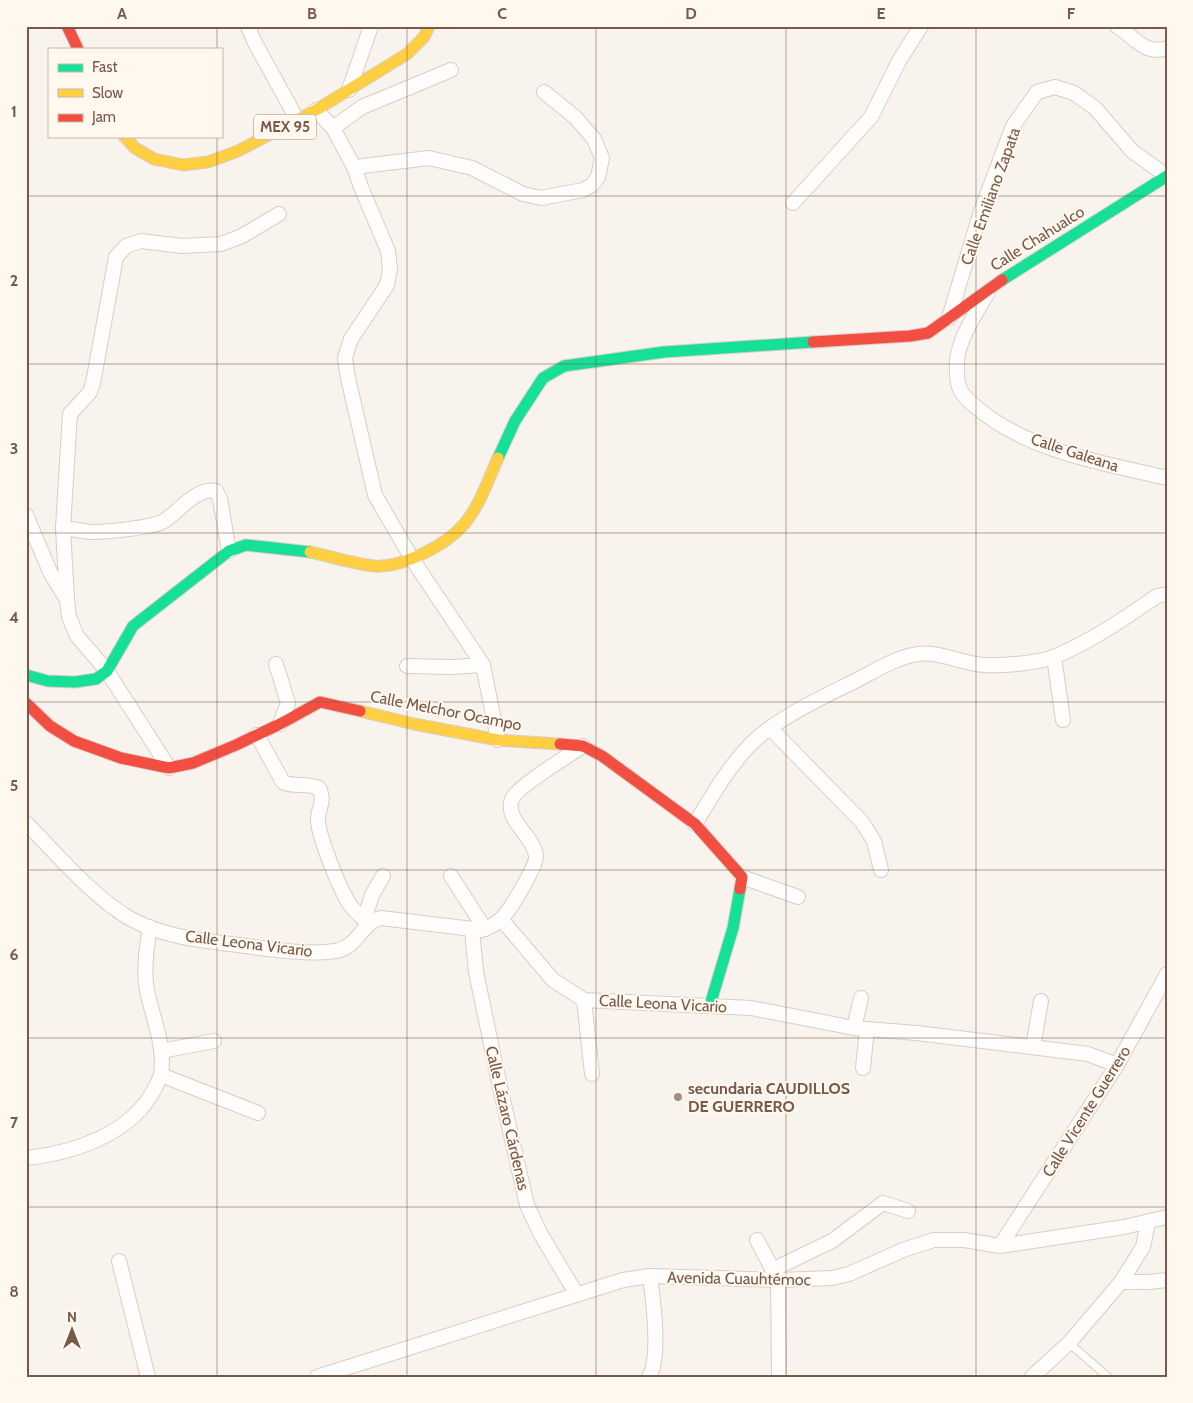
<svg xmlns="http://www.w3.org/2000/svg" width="1193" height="1403" viewBox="0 0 1193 1403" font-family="Cabin,sans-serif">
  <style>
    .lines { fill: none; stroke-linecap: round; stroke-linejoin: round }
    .lane-casing { stroke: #d7cec8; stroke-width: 9 }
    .street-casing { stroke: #d7cec8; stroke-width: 16 }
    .fast-casing { stroke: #d8cec8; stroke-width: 13 }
    .slow-casing { stroke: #d8cec8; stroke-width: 13 }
    .jam-casing { stroke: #d8cec8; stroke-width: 13 }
    .lane { stroke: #fefdfc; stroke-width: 7 }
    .street { stroke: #fefdfc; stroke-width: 14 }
    .fast { stroke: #16e098; stroke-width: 11 }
    .slow { stroke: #ffcf43; stroke-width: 11 }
    .jam { stroke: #f24e42; stroke-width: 11 }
    .grid { fill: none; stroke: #78594a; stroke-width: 1; stroke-opacity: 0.55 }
    .poi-dot { fill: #a58f83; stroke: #fff8ee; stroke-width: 2 }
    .labels { text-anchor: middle; stroke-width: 4; stroke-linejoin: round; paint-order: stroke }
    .shield { fill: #fff8ee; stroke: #a0897b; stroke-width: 1 }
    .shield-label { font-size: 15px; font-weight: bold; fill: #78594a }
    .street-label { font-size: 16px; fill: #78594a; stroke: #fff8ee }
    .poi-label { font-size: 16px; font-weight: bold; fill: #78594a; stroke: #fff8ee; text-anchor: start }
    .neatline { fill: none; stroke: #78594a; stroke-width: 2 }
    .grid-label { font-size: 16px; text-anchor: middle; font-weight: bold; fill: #78594a }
  </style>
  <rect width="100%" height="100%" fill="#f8f3ec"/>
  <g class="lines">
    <g class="lane-casing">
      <polyline id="lane" points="1069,1343 1108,1377"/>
    </g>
    <g class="street-casing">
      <g id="street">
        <polyline points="248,26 254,41 298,121"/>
        <path d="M1117,26C1134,37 1146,56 1167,48"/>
        <polyline points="349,90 371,26"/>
        <polyline points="316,110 333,128 354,167 429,158 472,168 523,194 541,198 583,190 592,185 598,177 602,158 594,139 575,117 544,92"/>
        <polyline points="333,128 362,107 451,70"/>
        <polyline points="354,167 361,187 388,251 390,269 387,285 351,339 345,358 348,378 375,495 412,559 483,665 498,740"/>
        <polyline points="793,203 871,117 899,61 921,26"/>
        <path d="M988,292C975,316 954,343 957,372C957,377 958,386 961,391C964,397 971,403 976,407C1027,451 1103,463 1167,478"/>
        <polyline points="949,318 981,211 1013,126 1037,92 1055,87 1074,93 1095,108 1132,151 1167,176"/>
        <polyline points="26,515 51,574 66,598"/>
        <path d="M63,528C72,529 82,531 91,532C104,532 153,528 164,521C179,511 197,487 216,491L220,499L229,551"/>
        <polyline points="1054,657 1063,720"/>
        <polyline points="276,664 288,703 280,724"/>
        <polyline points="407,666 452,667 483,665"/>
        <polyline points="770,728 862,822 874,841 881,870"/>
        <path d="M257,735L283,782C295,788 304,782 319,788C326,804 317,807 318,822C320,839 337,882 346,898C350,907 361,918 370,923"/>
        <polyline points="169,768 107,671 77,636 69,617 67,599 63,528 70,414 90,392 93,383 116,257 126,246 141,241 182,246 221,244 242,236 279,214"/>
        <path d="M26,823C56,853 93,897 129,918C164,938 207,941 246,946C276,950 306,955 336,951C357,948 362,922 381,918L481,930C487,929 496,924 501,919C509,912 537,866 536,856C534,835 504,821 512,799C517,787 569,755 583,746"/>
        <path d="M695,824C712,796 727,769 749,746C773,720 823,697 855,681C875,671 896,657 918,654C940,651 962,664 985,665C1003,666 1040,663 1056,656C1092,641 1125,618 1157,596L1167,594"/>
        <polyline points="451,876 485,929"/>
        <polyline points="742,877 798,897"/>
        <polyline points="501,919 553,980 584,1000 751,1008 854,1028 917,1033 1088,1054 1117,1065"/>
        <polyline points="364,920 372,895 383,876"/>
        <polyline points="472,930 476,972 500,1087 527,1205 540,1233 577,1295"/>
        <polyline points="584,1000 592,1074"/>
        <polyline points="854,1028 861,998"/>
        <polyline points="1033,1047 1041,1001"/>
        <polyline points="161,1051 214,1041"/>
        <polyline points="863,1068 867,1029"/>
        <polyline points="161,1075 258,1113"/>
        <path d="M26,1158C74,1153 132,1134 155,1088C157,1084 160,1079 161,1074C166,1044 150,1013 146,984C144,965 147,946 150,927"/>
        <polyline points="757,1240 778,1280 779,1377"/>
        <polyline points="1000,1246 1117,1065 1167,974"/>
        <polyline points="119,1261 148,1377"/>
        <polyline points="772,1270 832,1241 883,1203 908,1211"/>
        <polyline points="1121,1282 1149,1282 1167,1280"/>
        <polyline points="317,1377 623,1280 650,1276 778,1280 832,1278 849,1274 903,1250 934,1240 964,1240 1000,1246 1124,1227 1167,1217"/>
        <path d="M649,1377C661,1358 653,1299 650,1276"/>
        <polyline points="1032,1377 1069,1343 1121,1282 1143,1247 1148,1223"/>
      </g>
    </g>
    <g class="fast-casing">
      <g id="fast">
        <polyline points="1002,280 1167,176"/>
        <polyline points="498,458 515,421 543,378 564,366 664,352 813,342"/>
        <polyline points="26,675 48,681 75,682 96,679 107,671 133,626 229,551 246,545 310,552"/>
        <polyline points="710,1005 733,928 740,889"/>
      </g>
    </g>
    <g class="slow-casing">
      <g id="slow">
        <polyline points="124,136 135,148 154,159 183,165 208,162 238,151 316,110 407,54 424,37 429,26"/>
        <path d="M310,552C330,556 354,564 374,566C402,568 447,545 465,523C480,505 488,480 498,458"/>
        <polyline points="360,711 414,724 498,740 560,744"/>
      </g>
    </g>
    <g class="jam-casing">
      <g id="jam">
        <polyline points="67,26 78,49"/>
        <polyline points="813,342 910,336 928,333 1002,280"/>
        <polyline points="26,703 50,726 74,741 121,758 169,768 193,763 236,745 280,724 320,702 360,711"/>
        <polyline points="560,744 583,746 602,756 695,824 742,877 740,889"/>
      </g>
    </g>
    <use href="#lane" class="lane"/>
    <use href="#street" class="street"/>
    <use href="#fast" class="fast"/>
    <use href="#slow" class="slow"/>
    <use href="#jam" class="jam"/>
  </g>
  <path class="grid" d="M217,26V49M407,26V1377M596,26V1377M786,26V1377M976,26V1377M217,136V1377M26,196H1167M26,364H1167M26,533H1167M26,702H1167M26,870H1167M26,1038H1167M26,1207H1167"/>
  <circle class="poi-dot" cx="678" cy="1097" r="5"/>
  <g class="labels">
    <rect class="shield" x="254" y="114.5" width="62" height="25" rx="4"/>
    <g class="shield-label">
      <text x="285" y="132">MEX 95</text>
    </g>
    <g class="street-label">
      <text transform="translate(990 196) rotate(-70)" y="6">Calle Emiliano Zapata</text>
      <text transform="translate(1037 238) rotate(-32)" y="6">Calle Chahualco</text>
      <text transform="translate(1075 452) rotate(18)" y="6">Calle Galeana</text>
      <text transform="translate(446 710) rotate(11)" y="6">Calle Melchor Ocampo</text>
      <text transform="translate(249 943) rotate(7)" y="6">Calle Leona Vicario</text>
      <text transform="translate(663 1003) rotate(3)" y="6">Calle Leona Vicario</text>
      <text transform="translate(1086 1111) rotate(-58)" y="6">Calle Vicente Guerrero</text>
      <text transform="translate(508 1118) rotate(77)" y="6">Calle Lázaro Cárdenas</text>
      <text transform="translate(739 1278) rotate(1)" y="6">Avenida Cuauhtémoc</text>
    </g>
    <g class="poi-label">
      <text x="688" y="1094">secundaria CAUDILLOS<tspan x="688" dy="18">DE GUERRERO</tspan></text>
    </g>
  </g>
  <rect width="1193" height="1403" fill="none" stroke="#fff8ee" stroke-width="55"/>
  <rect x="48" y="48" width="175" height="90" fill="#fff8ee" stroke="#c9b8ac"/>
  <rect x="58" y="64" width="25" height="8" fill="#16e098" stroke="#c9b8ac"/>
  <text x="92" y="72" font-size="15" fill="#78594a">Fast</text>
  <rect x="58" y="89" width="25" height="8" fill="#ffcf43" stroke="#c9b8ac"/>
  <text x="92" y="98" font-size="15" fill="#78594a">Slow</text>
  <rect x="58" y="114" width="25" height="8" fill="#f24e42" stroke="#c9b8ac"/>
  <text x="92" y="122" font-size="15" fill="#78594a">Jam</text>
  <g transform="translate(72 1330)" stroke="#fff8ee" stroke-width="4" paint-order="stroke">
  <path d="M0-4L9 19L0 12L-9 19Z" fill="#78594a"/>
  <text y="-8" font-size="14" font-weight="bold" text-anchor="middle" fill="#78594a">N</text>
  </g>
  <rect x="28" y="28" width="1138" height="1348" class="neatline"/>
  <g class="grid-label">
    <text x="122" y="19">A</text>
    <text x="312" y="19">B</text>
    <text x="502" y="19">C</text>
    <text x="691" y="19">D</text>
    <text x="881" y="19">E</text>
    <text x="1071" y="19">F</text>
    <text x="14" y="117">1</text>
    <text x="14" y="286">2</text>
    <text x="14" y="454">3</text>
    <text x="14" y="623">4</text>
    <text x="14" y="791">5</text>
    <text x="14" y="960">6</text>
    <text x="14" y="1128">7</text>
    <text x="14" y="1297">8</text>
  </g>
</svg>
